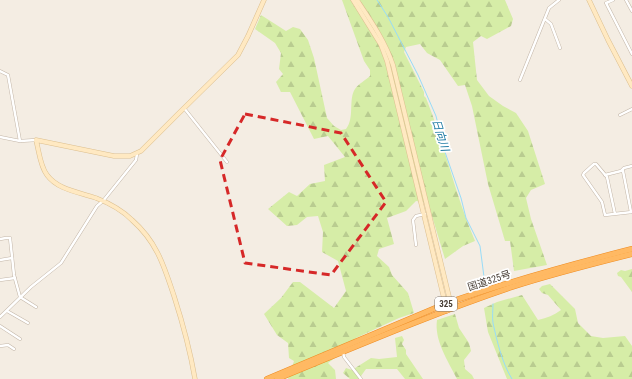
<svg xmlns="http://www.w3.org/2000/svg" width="632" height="379" viewBox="0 0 632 379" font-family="'Roboto Condensed','Noto Sans JP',sans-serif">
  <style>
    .forest { fill: url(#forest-firs) }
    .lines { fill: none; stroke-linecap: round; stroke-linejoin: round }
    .stream { stroke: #98dcf8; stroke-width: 1 }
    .street-casing { stroke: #c3b6a8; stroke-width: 3.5 }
    .secondary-casing { stroke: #dcbf8f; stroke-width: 5 }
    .highway-casing { stroke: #ef8c22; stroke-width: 6 }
    .street { stroke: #fff; stroke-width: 2.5 }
    .secondary { stroke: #ffe9c2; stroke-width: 4 }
    .highway { stroke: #ffb963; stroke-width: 5 }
    .marked { fill: none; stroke: #d62828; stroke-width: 3; stroke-dasharray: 8 5; stroke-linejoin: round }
    .labels { text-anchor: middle; stroke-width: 3.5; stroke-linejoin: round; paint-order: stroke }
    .shield { fill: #fff; stroke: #7e7670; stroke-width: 1 }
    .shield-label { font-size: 9px; font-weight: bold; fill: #463c33 }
    .street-label { font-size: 10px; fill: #463c33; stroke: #fff }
    .water-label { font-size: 11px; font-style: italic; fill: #1e7ba4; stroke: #fff }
  </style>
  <defs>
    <pattern id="forest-firs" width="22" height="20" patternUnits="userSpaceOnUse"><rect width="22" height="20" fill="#d6eda7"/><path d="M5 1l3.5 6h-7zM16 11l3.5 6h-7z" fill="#b9cc90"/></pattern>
  </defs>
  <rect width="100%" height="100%" fill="#f4ede3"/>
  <g class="forest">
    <path d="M342,0H505L513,19L511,26L487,39L481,36L473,42L477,80L489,96L503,106L516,113L528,131L545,184L531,190L526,198L531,219L547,265L514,271L510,241H505L488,184L472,106L465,85L458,86L440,60L427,53L420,44L406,47L404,52L424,92V96L426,98C445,145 455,195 475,241L463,246L445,259L428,203L416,201L406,211L387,218L394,244L379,249L377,256L389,267L392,275L408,293L414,313L399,318L356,338L343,352L328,363L335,370L336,379H288L294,361L289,358L288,343L277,335L264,314L281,298L293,282H300L334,308L346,291L338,261L322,252L323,232L318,216L307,217L297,225L287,226L268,209L289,192L297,196L310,184L325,181L324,165L345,157L328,136L314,139L290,92H281L276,82L283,74L279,69L281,53L275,43L255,29L261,15L286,31L293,27L300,29L308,40L314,58L327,118L334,126L341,130L346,129C355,118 348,99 355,89C358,84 366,80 370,76V70L364,61Z"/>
    <polygon points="632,269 632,292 621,277 618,276 617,273 621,270 625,271"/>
    <path d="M550,284L575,309L578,323L591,336L603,338L625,336L632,346V379H507L488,332L484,308L497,302L522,295L538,320C547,318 554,315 561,310L548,295L542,293L539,289L542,286Z"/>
    <path d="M455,314L459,328L469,343L471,351L464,360L465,369L472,375L474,379H457C448,361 434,340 437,320Z"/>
    <polygon points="402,336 404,340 402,344 406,350 406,354 423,379 405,379 397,369 366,369 361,376 362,379 350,379 343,373 346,368 352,370 371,358 379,359 397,357 395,338"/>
  </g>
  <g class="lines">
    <g class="stream">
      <polyline points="377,0 388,17 418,75 436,116 445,152 461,198 466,218 480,246 484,277"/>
      <path d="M493,304C493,310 492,317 493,323C497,341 502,363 512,379"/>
    </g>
    <g class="street-casing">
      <g id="street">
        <polyline points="613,0 606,3 632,54"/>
        <polyline points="626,0 632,11"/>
        <polyline points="545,19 551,24 560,48"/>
        <polyline points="0,71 8,75 20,141"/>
        <polyline points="520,80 549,8 559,0"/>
        <polyline points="184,108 227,162"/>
        <polyline points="620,115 632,109"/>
        <polyline points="0,137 20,141 36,140"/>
        <polyline points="623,171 631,212"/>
        <polyline points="605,175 621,171 624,168 632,166"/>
        <polyline points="615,214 607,177 596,164 594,164 584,173 583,175 602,202 605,215 632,212"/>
        <polyline points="0,239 6,238 10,238 14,275 20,297 36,307"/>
        <polyline points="416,245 413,220 416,216 425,214"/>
        <polyline points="0,260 12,258"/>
        <polyline points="0,280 15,278"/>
        <polyline points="7,311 28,323"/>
        <polyline points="0,317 31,287 61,263 97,206 103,201 136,160 137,154"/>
        <polyline points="0,326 20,339"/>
        <polyline points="0,346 8,345 14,349"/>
        <polyline points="343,352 344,357 361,379"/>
      </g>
    </g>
    <g class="secondary-casing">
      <g id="secondary">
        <polyline points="353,0 381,45 387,61 447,311"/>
        <path d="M357,0C371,21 385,41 393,65L452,309"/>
        <polyline points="589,0 608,40 632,86"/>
        <path d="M195,379C190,350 183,324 174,296C164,266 157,242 132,220C122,210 109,203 96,198C79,192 58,190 47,175C40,166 39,151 36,140L114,156H130L141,151L177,115L238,55L248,36L264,0"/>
      </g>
    </g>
    <g class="highway-casing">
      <g id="highway">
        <path d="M267,379L445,304C507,282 569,265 632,249"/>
        <path d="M277,379C355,347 432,314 512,287C552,274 592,264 632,254"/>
      </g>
    </g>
    <use href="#street" class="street"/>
    <use href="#secondary" class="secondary"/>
    <use href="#highway" class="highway"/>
  </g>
  <path class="marked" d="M245,114L341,133L386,202L331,275L245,263L220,160Z"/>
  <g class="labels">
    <rect class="shield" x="435" y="297" width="22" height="14" rx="3"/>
    <g class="shield-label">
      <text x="446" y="307">325</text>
    </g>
    <g class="street-label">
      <text transform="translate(489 280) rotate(-18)" y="4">国道325号</text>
    </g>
    <g class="water-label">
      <text transform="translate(441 135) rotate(73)" y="4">日向川</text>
    </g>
  </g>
</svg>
